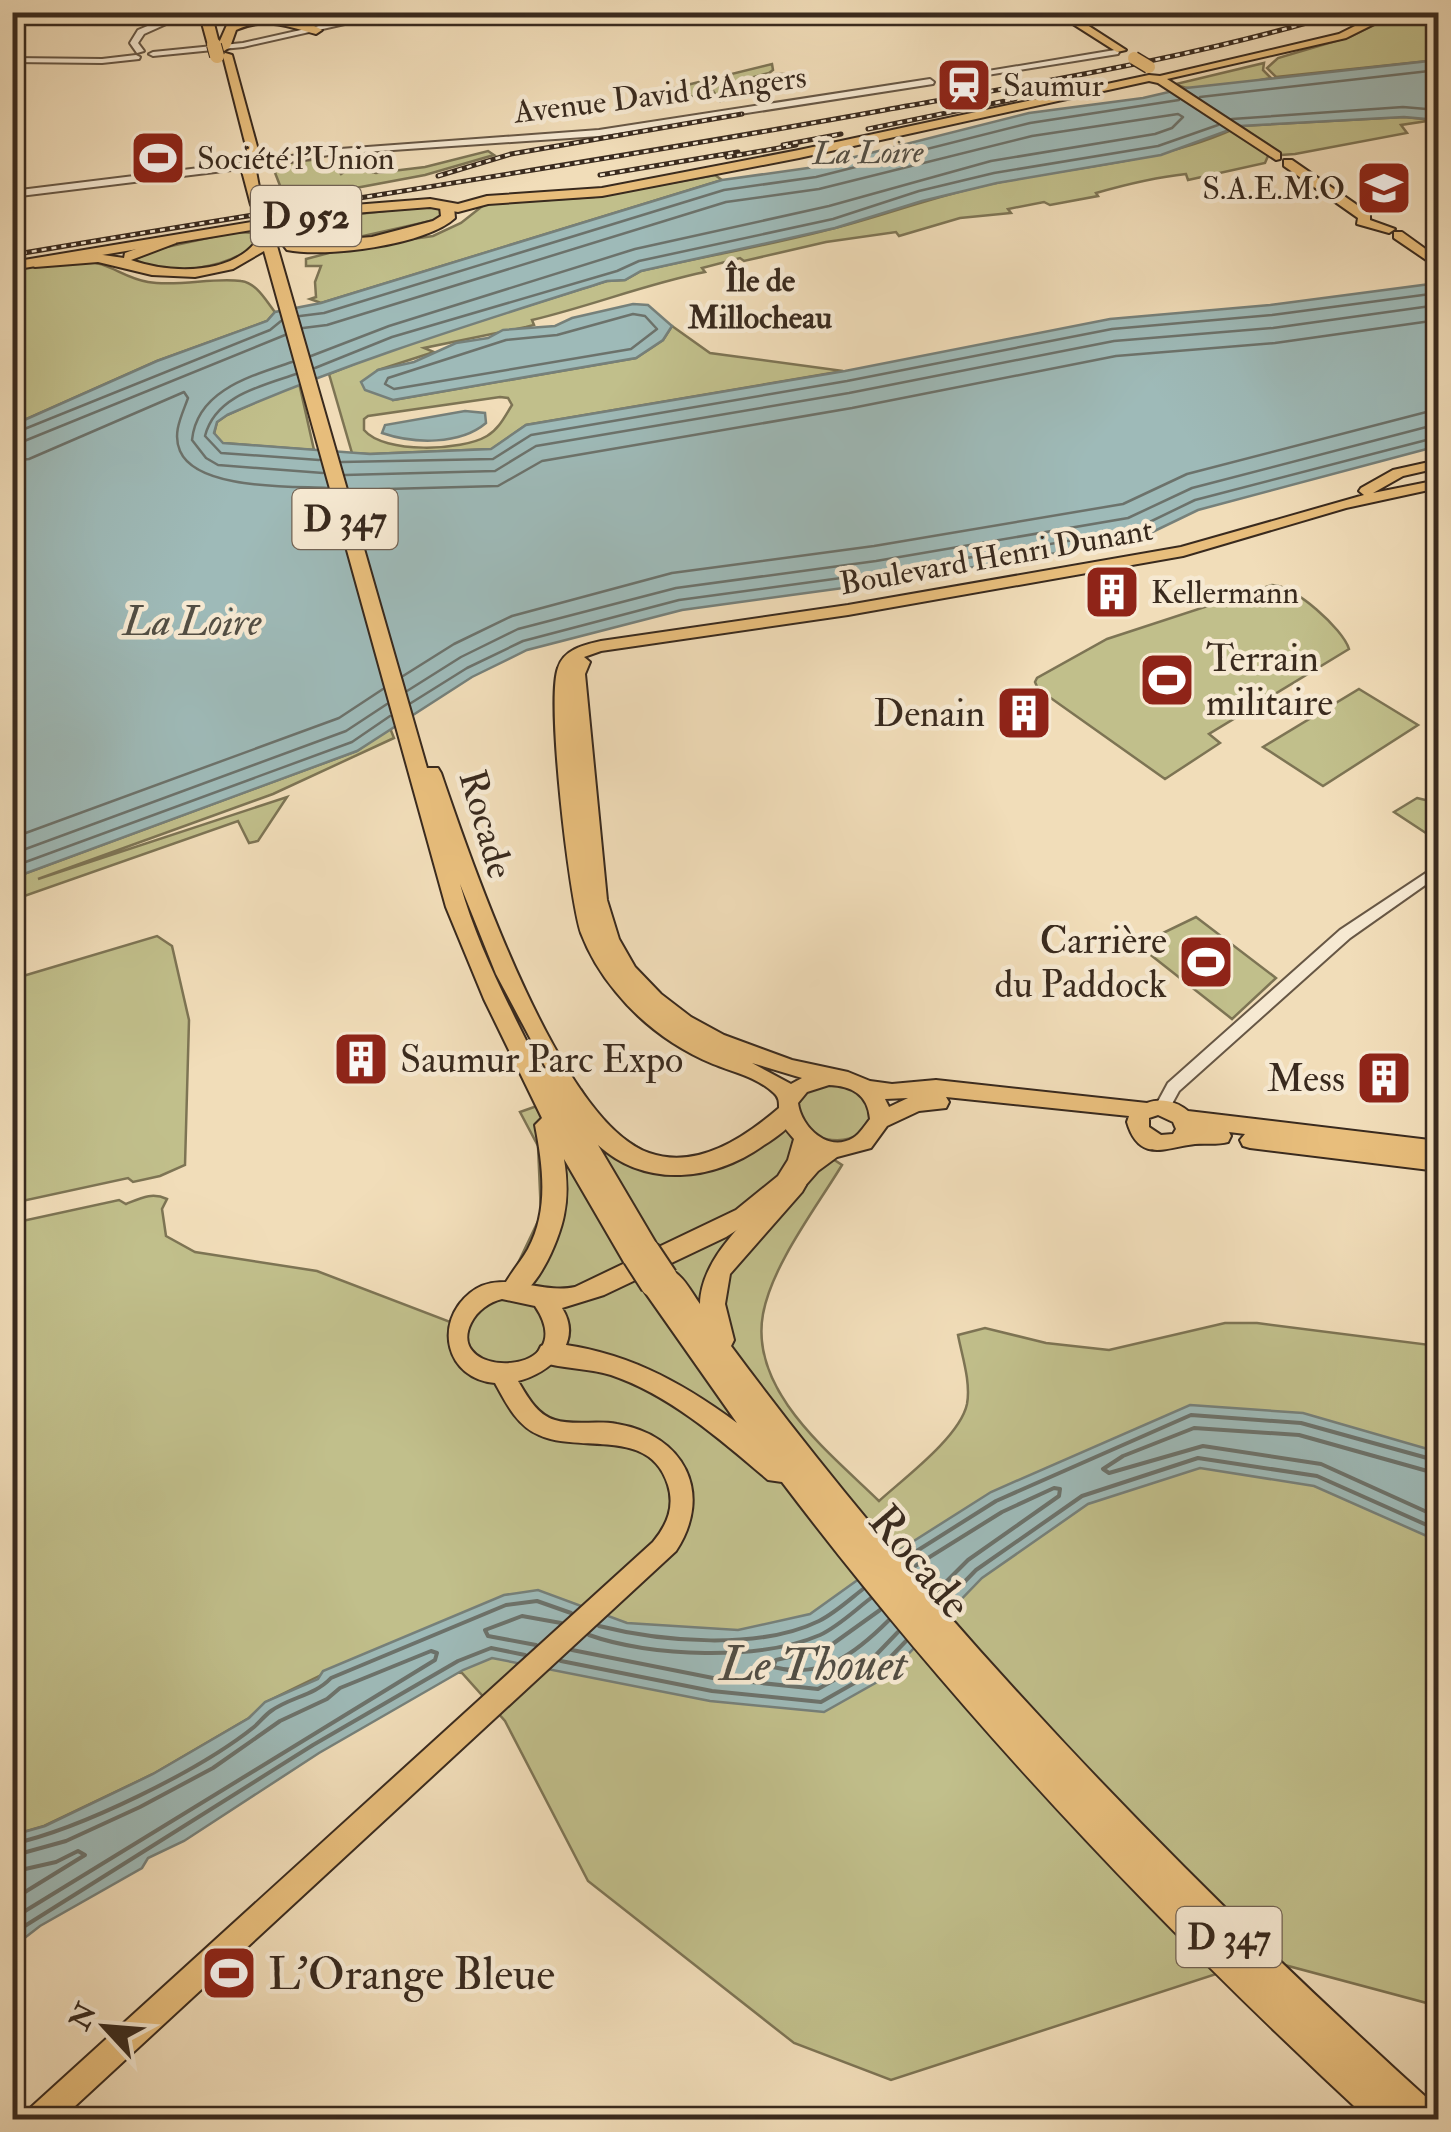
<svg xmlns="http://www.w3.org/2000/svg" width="1451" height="2132" viewBox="0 0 1451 2132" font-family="'IM FELL Double Pica',serif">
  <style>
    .green { fill: #c1bf8b; stroke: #7d7454; stroke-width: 2.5; fill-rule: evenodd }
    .water { fill: #9ebab8; stroke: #76807a; stroke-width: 2.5 }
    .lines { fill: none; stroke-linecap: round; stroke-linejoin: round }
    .shore-far1 { stroke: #6c726b; stroke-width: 2.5 }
    .shore { stroke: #6c726b; stroke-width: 4 }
    .minor-casing { stroke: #675745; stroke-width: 4 }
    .major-casing { stroke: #392a1e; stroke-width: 4 }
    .highway-casing { stroke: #392a1e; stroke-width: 4 }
    .minor { fill: #f6e9d2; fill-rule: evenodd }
    .major { fill: #e8be7c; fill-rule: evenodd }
    .highway { fill: #e8be7c; fill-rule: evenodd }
    .rail-casing { stroke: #392a1e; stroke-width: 5 }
    .rail { stroke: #f6e9d2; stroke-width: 2.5; stroke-dasharray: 5; stroke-linecap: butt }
    .major-bridge-casing { stroke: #392a1e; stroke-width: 15; stroke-linecap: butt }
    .highway-bridge-far1-casing { stroke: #392a1e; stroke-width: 16; stroke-linecap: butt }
    .highway-bridge-casing { stroke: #392a1e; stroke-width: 26; stroke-linecap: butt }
    .major-bridge { stroke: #e8be7c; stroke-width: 12 }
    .highway-bridge-far1 { stroke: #e8be7c; stroke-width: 14 }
    .highway-bridge { stroke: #e8be7c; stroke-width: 22 }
    .labels { text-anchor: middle; stroke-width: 9; stroke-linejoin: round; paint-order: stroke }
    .far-poi-label { font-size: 32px; fill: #392a1e; stroke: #f6e9d2; text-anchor: start }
    .far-street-label { font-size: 32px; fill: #392a1e; stroke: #f6e9d2 }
    .far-water-label { font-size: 32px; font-style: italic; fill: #524e44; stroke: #f6e9d2 }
    .far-neighbourhood-label { font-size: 32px; font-weight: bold; fill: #392a1e; stroke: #f6e9d2 }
    .shield { fill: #f6e9d2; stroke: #726354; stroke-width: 2.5 }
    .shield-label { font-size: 35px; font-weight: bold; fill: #392a1e }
    .poi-label { font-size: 38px; fill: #392a1e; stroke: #f6e9d2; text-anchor: end }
    .street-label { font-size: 38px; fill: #392a1e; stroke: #f6e9d2 }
    .water-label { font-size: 40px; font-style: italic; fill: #524e44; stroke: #f6e9d2 }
    .near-street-label { font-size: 45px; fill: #392a1e; stroke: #f6e9d2 }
    .near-poi-label { font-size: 45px; fill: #392a1e; stroke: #f6e9d2; text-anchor: start }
    .near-water-label { font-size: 48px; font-style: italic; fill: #524e44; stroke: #f6e9d2 }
  </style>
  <rect width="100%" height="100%" fill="#f1ddb9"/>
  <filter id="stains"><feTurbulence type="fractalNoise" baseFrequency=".002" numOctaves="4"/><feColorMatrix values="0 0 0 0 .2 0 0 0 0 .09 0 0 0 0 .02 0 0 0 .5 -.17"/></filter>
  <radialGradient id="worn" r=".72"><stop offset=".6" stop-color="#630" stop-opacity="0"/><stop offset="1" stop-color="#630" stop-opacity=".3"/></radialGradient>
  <g class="green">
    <polygon points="1399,13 1438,13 1438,60 1276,77 1267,68 1278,58 1349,37"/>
    <path d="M1264,63L1263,70L1271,78C1248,82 1195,96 1176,84Z"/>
    <polygon points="772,64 773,70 769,73 728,84 736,91 768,83 776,74 783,74 779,80 782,85 720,101 713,91 651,107 634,98"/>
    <path d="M1404,117L1434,120L1401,125L1407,133L1295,154L1268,156L1265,163L1188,180L1186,174C1158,177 1124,185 1096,193L1098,196L1050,205L1044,202L1008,209L1011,213L960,218L899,236L896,232L826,242L744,261L740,258L702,268L705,272C646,284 591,306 532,320L534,325L526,327L424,348L434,352L378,370L393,400L636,358L663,340L672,326L710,353L843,371L526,425L492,449L370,454L352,453L329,374L396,347L607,281L625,280L641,271C706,256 771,245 835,228C889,214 941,194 996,183C1077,166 1165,162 1240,126ZM500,397L508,398L512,405C505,416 499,429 487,436C462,451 384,454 364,430V419L368,416Z"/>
    <polygon points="488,151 494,155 425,175 286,201 272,165 319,159 327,170 337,169 341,174 350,168 376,173 425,167"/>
    <polygon points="715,175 722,180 321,303 310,299 316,297 315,282 321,266 306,266 306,259 344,249 433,236 461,223 485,204 594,197"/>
    <polygon points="436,205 444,211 444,218 314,247 302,246 287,233 290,222"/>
    <path d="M235,232L255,233L256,245C224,269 176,275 138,264L135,259L162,248Z"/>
    <path d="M82,261C110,262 121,277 148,282C178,287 214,277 241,281C257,283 266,301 275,312L267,321L157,361L13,425L12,269Z"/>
    <polygon points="299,383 314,450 222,443 214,434 217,422 227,415"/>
    <path d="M1272,585C1294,585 1343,629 1349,649L1209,734L1220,743L1165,779L1038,689L1035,682L1037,678L1107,639Z"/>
    <polygon points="1359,689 1418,725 1323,786 1263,747"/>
    <polygon points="390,728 394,738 273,794 38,879 287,797 258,841 249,843 238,821 13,900 13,878 357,751"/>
    <polygon points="1417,798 1438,803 1438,841 1394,812"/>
    <polygon points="1196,917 1276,978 1232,1019 1138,945"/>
    <polygon points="157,936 172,946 189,1020 185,1165 160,1176 133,1182 128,1178 13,1203 13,979"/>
    <path d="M827,1082L856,1088L873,1113C861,1143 840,1144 812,1136L796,1105L802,1094Z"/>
    <path d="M582,1090L601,1123L653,1157L686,1160L783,1127L842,1165C816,1208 772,1265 763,1314C749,1391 830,1453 879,1501C903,1479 960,1437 967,1404C971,1382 962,1356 958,1335L985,1328L1046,1343L1109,1350L1225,1323H1257L1438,1346V2006L1262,1959L891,2080L794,2043L588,1881L505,1721L462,1673L352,1660L266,1702L249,1718L153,1774L44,1826L13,1835V1223L119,1200L126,1204C141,1198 152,1192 167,1199L162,1209L166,1236L195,1252L317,1271L450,1322L460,1302L510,1280L541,1215L538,1146L520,1112Z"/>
  </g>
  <g class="water">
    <path d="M1438,60V120L1404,117L1240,126L1161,155L997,183L922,201L835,228L641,271L625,280L607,281C479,322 350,361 227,415L217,422L214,433L223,443L370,454L491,449L526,425L845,371L1110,319L1270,305L1438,283V446L1198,510L1138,539L880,583L682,610L527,650L472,677L357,751L13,878V425L157,361L267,321L275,312L321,303L722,180L815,167L1029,113L1143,98L1186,88Z"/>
    <polygon points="633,304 648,305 672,326 663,340 636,358 393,400 365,390 361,382 378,370 414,362 456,343 488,338 503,330 555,326 572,318"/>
    <path d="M465,411L485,413L486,423C460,445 414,444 382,433L385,425Z"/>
    <polygon points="1190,1405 1303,1413 1438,1452 1438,1541 1314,1486 1200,1468 1088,1504 982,1578 886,1677 824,1712 710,1701 492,1658 463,1670 319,1753 184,1841 148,1858 142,1868 40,1926 13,1947 13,1835 45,1826 153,1774 249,1718 265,1702 318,1679 323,1671 504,1595 538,1590 627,1623 738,1630 810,1614 898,1551 991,1492"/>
  </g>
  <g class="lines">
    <g class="shore-far1">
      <polyline points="1200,97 1438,70"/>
      <polyline points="1232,119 1403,107 1438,110"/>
      <polygon points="633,314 645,316 657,329 631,349 394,389 385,384 388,378 506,340 557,335"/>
      <polyline points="300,316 324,313 724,190 816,177 1030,123 1179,100"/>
      <polyline points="303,328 327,325 726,202 819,189 1032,136 1178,114 1183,117 1172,128 1155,134 991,161 829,206 635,249 389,326 311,356"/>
      <path d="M292,362C251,376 197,390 192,440L206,458L218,465L323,473"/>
      <polyline points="315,368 392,337 617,271 639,261 833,219 919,191 994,173 1158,146 1218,125"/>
      <path d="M296,374C261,386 215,396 205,436L221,453L319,460"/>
      <polyline points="12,434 270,330 281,321"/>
      <polyline points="12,446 285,335"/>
      <path d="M12,461L29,459L184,392L188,398C182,415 172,433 180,451C197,490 291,486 327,488"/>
      <polyline points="342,462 493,459 531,435 847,381 1112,329 1272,315 1438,293"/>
      <polyline points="345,475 495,471 536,446 849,393 1114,341 1273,328 1438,305"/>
      <polyline points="350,490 498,486 542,461 852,408 1116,356 1275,343 1438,320"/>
      <polyline points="403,676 454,644 512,616 672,573 874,546 1123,504 1187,474 1438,409"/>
      <polyline points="407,691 461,657 518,629 676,588 876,561 1128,518 1192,488 1438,424"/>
      <polyline points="411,703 467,668 523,641 679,600 878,573 1133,530 1195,500 1438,437"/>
      <polyline points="12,838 339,718 383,689"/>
      <polyline points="12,854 346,731 387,704"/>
      <polyline points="12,867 352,742 390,716"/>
    </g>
    <g class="shore">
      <polyline points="1438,1474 1299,1435 1194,1428 1123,1456 1103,1469 1109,1473 1203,1446 1321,1464 1438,1517"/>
      <polyline points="904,1559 996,1501 1191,1415 1301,1423 1438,1461"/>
      <polyline points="912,1568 1002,1512 1054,1488 1060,1489 1059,1496 968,1560 934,1594"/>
      <polyline points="943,1604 976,1570 1082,1496 1198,1458 1317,1476 1438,1530"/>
      <path d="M880,1610L827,1648L776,1660L773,1667C822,1680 856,1653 889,1620"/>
      <path d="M599,1626C662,1642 760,1650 819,1621C835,1613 849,1600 863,1589"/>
      <path d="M589,1635C650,1657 760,1661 820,1635C839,1626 855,1610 871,1598"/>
      <polyline points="536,1645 488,1636 485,1630 522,1616 561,1623"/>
      <polyline points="572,1650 713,1678 818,1689 872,1659 898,1632"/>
      <polyline points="561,1661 712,1691 821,1702 879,1669 906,1641"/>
      <path d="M12,1844C80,1829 199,1771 254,1727C260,1722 264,1716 271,1711C290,1697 314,1696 331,1678L506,1605L537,1601L571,1613"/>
      <polyline points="12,1856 66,1841 140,1807 213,1768 280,1721 327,1699 340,1688 431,1651 437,1653 435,1660 12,1919"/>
      <polyline points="12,1872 56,1862 78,1851 85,1855 12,1900"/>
      <polyline points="12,1934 313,1745 458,1661 491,1648 525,1655"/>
    </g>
    <g class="minor-casing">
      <g id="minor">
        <polygon points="181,12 193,12 144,34 138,43 144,51 137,53 130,43 138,30"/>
        <polygon points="381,12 398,12 243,47 153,56 149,54 153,52 243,43"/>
        <polygon points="1115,50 1119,52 1118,54 944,82 940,79"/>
        <polygon points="136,55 140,57 139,59 102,63 12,62 12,58 102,59"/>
        <polygon points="930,79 934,82 933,84 599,136 334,154 273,165 12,197 12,191 273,159 328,150 327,148 331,145 340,149 599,130"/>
        <polygon points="1438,865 1438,876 1350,938 1179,1091 1168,1111 1158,1111 1155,1107 1168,1083 1340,930"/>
      </g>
    </g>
    <g class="major-casing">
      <g id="major">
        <polygon points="1054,12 1067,12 1126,50 1117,52"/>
        <polygon points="1383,12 1398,12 1346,38 1167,79 1280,153 1280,159 1276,160 1158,83 1149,81 799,158 602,196 488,204 458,212 430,207 354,213 12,270 12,262 354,205 430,199 458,204 487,196 602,188 799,150 1149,75 1160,76 1339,34"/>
        <polygon points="1284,160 1292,160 1370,214 1370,220 1395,229 1389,233 1357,224 1358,218 1284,166"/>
        <polygon points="1394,232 1402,232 1438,258 1438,268 1394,238"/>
        <path d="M1438,460V468L1403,476L1373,493L1438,480V488L1346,508L1183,556L848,615L601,651L584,657L590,662L585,674L607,900L619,939L635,967L661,994L691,1017L724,1035L792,1060L848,1072L870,1081L892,1084L936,1080L1147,1103C1161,1098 1176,1101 1188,1111L1438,1141V1171L1250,1148L1243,1146L1240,1140L1245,1134L1229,1132L1231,1136L1228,1142C1217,1145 1206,1143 1195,1144C1167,1147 1139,1164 1127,1122L1129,1116L946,1097L949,1102L946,1108L919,1111L887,1126L871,1148L837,1157L818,1171L804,1187L793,1188L774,1206L726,1237L604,1295L562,1308C584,1343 550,1373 518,1381C527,1396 537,1415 555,1420C574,1426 597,1420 617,1424C684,1435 714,1493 676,1551L60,2120H23L28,2110L653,1542C667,1525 675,1507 668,1485C650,1426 580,1454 539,1435C517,1426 506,1403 495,1383C446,1379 433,1323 470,1293C501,1268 540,1295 575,1287L736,1210L778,1176L788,1160L794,1139C789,1133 783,1127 781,1120C776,1110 783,1101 774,1093C757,1077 733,1072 713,1064C675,1048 641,1023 616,992C601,974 589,954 581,933C569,896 546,700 558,668C564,649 584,645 601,641L848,605L1181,547L1364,495L1359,491L1361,488L1393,470ZM752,1063L802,1078L791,1084ZM829,1085C851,1086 868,1094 870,1119C865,1125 860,1134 853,1138C828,1153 801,1127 798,1103L807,1092ZM908,1098L889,1107L885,1099ZM1158,1115L1173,1122L1176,1129L1173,1134L1161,1135L1149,1127V1118ZM502,1299L535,1306C584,1378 443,1380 471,1323C477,1311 489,1302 502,1299Z"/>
      </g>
    </g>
    <g class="highway-casing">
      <g id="highway">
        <path d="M199,12H211L219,43L227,25C257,11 293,13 322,30L316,34C287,26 265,17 236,30L230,47L224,51L208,45Z"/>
        <polygon points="222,52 232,55 261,161 249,158"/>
        <polygon points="249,167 256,171 263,208 251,205 242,171"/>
        <path d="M447,203L454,207L455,218C426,245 326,258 287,250L273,232L427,768H438L441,773C471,860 559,1122 649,1153C697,1170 744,1138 779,1108H795L798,1114C791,1127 777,1137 764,1145C714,1181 646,1189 598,1145L660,1250L657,1257L634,1267L625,1264L564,1159C567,1178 568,1196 564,1215C560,1238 533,1306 505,1296L502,1289C509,1275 520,1263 528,1249C549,1210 543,1167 535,1125L542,1118L484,999L446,907L264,251L233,269L195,277L152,275L98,262L35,267L28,263L35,259L89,253L124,258L125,253L171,236L176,237V243L131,260C168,273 227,276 255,243V227L281,224L297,243L372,237L433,221L441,216L440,207ZM460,884L496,974L546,1068L541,1070C511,1010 478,948 460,884Z"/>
        <path d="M794,1176L802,1178L806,1185L802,1192L730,1274L725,1304L734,1340L731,1346C938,1625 1180,1875 1438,2108V2120H1369C1156,1923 957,1713 782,1482L768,1480C721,1440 670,1395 611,1375C588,1368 563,1369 541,1362L537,1354L541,1346L550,1343C622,1350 679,1380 737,1423L640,1285L643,1278L654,1276L657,1270C678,1263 689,1289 700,1304C701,1254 755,1213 786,1178Z"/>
      </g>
    </g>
    <use href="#minor" class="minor"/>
    <use href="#major" class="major"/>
    <use href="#highway" class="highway"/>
    <g class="rail-casing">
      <g id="rail">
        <polyline points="868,129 1015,99"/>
        <polyline points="783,145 841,134"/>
        <polyline points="727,157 796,145"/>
        <polyline points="600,175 738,152"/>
        <polyline points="438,176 511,154 742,114"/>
        <path d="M12,255C303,205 595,163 885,110C1040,82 1194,58 1344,12"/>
      </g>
    </g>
    <use href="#rail" class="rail"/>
    <g class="major-bridge-casing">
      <polyline id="major-bridge" points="1134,58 1149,67"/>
    </g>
    <g class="highway-bridge-far1-casing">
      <g id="highway-bridge-far1">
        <polyline points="214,45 217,56"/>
        <polyline points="246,159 249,171"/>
        <polyline points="258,205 265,229"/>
      </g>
    </g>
    <g class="highway-bridge-casing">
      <g id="highway-bridge">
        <polyline points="648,1250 666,1277"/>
        <polyline points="634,1257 652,1285"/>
      </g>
    </g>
    <use href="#major-bridge" class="major-bridge"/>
    <use href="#highway-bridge-far1" class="highway-bridge-far1"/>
    <use href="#highway-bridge" class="highway-bridge"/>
  </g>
  <defs>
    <g id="station-square" transform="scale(2.875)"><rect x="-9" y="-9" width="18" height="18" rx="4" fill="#8f2418" stroke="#f6e9d2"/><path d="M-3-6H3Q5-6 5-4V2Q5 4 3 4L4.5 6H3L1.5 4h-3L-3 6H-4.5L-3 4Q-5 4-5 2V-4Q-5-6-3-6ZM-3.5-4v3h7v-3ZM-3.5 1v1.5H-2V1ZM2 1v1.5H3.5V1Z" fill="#fff"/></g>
    <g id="stadium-square" transform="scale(2.875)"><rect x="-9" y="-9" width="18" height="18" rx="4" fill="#8f2418" stroke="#f6e9d2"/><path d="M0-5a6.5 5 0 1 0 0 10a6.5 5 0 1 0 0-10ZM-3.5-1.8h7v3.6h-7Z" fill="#fff"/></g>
    <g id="school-square" transform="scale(2.875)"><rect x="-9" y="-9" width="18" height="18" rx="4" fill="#8f2418" stroke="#f6e9d2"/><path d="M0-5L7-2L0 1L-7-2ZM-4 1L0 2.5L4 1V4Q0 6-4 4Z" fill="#fff"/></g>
    <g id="building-square" transform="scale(2.875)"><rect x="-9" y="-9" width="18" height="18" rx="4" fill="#8f2418" stroke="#f6e9d2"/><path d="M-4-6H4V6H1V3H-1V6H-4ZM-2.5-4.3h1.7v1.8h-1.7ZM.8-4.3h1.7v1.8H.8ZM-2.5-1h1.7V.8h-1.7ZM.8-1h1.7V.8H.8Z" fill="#fff"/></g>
  </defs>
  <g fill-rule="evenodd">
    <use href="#station-square" x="964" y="85"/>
    <use href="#stadium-square" x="158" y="158"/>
    <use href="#school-square" x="1384" y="188"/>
    <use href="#building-square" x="1112" y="592"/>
    <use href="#stadium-square" x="1167" y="680"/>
    <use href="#building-square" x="1024" y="713"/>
    <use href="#stadium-square" x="1206" y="962"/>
    <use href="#building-square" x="361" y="1059"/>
    <use href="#building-square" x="1384" y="1078"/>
    <use href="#stadium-square" x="229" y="1973"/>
  </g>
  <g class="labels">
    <g class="far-poi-label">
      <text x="1003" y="96">Saumur</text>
      <text x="197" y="169">Société l'Union</text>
      <text x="1345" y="199" text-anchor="end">S.A.E.M.O</text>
      <text x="1151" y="603">Kellermann</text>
    </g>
    <g class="far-street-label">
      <text transform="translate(660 94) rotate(-7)" y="11">Avenue David d'Angers</text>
      <text transform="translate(996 556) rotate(-10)" y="11">Boulevard Henri Dunant</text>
    </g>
    <g class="far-water-label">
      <text transform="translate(868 152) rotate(-1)" y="11">La Loire</text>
    </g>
    <g class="far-neighbourhood-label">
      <text x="760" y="291">Île de<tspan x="760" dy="37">Millocheau</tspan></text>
    </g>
    <g class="shield">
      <rect x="251" y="186" width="110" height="60" rx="8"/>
      <rect x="292.5" y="489" width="105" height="60" rx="8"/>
      <rect x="1176.5" y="1907" width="105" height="60" rx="8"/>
    </g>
    <g class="shield-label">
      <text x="306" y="228">D 952</text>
      <text x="345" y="531">D 347</text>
      <text x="1229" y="1949">D 347</text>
    </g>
    <g class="poi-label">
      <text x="1206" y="671" text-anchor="start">Terrain<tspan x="1206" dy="44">militaire</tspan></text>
      <text x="985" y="726">Denain</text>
      <text x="1167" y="953">Carrière<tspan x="1167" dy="44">du Paddock</tspan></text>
      <text x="400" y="1072" text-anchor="start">Saumur Parc Expo</text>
      <text x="1345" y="1091">Mess</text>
    </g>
    <g class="street-label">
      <text transform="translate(487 824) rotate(74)" y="13">Rocade</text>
    </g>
    <g class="water-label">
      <text x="192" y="635">La Loire</text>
    </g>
    <g class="near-street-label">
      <text transform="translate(921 1561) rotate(50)" y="16">Rocade</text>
    </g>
    <g class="near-poi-label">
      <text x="268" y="1989">L'Orange Bleue</text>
    </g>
    <g class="near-water-label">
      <text x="813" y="1680">Le Thouet</text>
    </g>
  </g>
  <rect width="1451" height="2132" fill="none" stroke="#f1ddb9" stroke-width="50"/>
  <rect x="15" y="15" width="1421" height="2102" fill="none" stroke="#392a1e" stroke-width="5"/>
  <rect x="25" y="25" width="1401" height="2082" fill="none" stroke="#392a1e" stroke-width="2.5"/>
  <g transform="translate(105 2027) rotate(296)" stroke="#f6e9d2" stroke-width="8" paint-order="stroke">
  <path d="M0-8L18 38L0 25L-18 38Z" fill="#392a1e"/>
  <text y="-15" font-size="28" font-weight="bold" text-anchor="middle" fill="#392a1e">N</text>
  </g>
  <rect width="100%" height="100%" filter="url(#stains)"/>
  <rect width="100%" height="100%" fill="url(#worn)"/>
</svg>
